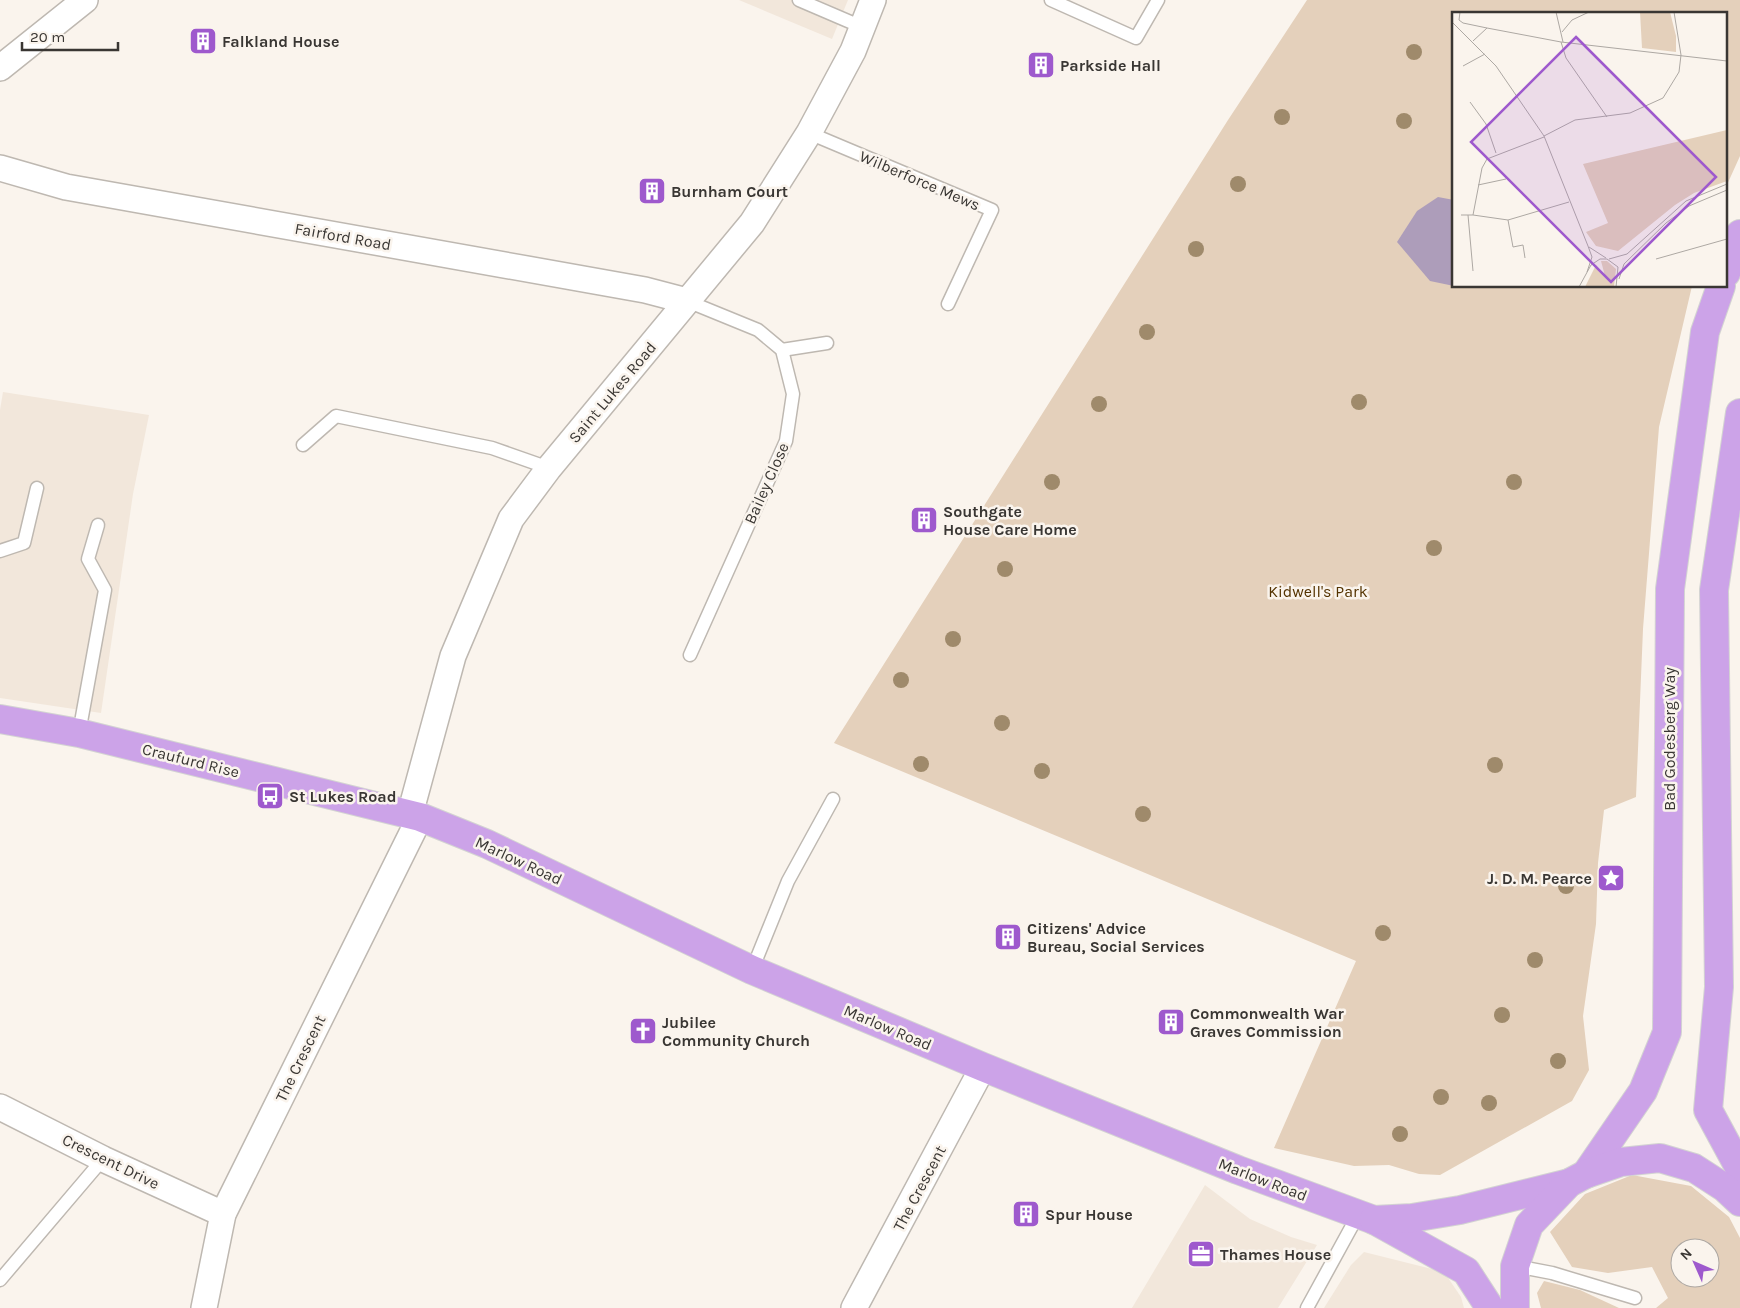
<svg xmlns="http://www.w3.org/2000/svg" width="1740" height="1308" viewBox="0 0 1740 1308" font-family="Karla,sans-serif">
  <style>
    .built { fill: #f2e7db }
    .green { fill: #e4d0bb; fill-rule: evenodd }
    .water { fill: #ad9dba }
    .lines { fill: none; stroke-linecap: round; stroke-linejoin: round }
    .service-casing { stroke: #beb8b1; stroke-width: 15 }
    .minor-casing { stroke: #beb8b1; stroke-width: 28 }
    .primary-casing { stroke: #d3d3d2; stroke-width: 30 }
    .service { stroke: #fff; stroke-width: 12 }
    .minor { stroke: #fff; stroke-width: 25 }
    .primary { stroke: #cca3e8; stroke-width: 28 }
    .tree { fill: #9f8a6b }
    .labels { text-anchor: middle; stroke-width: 5; stroke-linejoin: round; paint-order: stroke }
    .poi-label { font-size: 16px; font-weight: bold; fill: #393633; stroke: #faf4ed; text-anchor: start }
    .street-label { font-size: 16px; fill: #393633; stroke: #faf4ed }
    .park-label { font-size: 16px; fill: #543301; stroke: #faf4ed }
    .inset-road { fill: none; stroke: #ada8a3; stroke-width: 1 }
    .view { fill: #9e59cd; fill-opacity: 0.15; stroke: #9e59cd; stroke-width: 2.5 }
    .inset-edge { fill: none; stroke: #393633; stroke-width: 2.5 }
  </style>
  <rect width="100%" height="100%" fill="#faf4ed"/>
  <g class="built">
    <polygon points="739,0 848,0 832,39"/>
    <polygon points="3,392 149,415 133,494 101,713 0,698 0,410"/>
    <polygon points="1205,1185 1250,1219 1291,1237 1317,1245 1278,1308 1132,1308"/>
    <polygon points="1364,1252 1444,1272 1461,1297 1464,1308 1324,1308 1351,1265"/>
  </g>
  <g class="green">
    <polygon points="1307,0 1740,0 1740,156 1726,187 1726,14 1454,14 1454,286 1692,286 1659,427 1643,629 1636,797 1604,810 1598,863 1596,924 1583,1016 1589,1070 1572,1101 1440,1175 1419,1174 1389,1165 1354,1166 1274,1148 1356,961 834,743 1228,120"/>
    <path d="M1632,1175L1691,1186L1729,1217L1740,1238V1308H1656L1668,1298L1652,1267L1608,1273L1572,1267L1550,1232L1585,1194ZM1680,1248H1710V1278H1680Z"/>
    <polygon points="1544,1281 1580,1290 1619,1308 1541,1308 1537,1293"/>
  </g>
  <polygon class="water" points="1438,197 1454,200 1454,286 1430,281 1397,242 1417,211"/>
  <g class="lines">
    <g class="service-casing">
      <g id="service">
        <polyline points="799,0 862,27"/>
        <polyline points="1051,0 1136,38 1158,0"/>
        <polyline points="809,133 992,210 948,304"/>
        <polyline points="687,301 758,330 782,350 793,394 786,441 690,655"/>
        <polyline points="782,350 827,343"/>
        <polyline points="303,445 336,416 492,448 549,468"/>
        <polyline points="0,551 24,543 37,488"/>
        <polyline points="79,733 105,590 88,559 98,525"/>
        <polyline points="752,970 788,881 833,799"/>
        <polyline points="1515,1266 1552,1273 1635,1298"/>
        <polyline points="0,1280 103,1159"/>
        <polyline points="1307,1308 1358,1215"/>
      </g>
    </g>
    <g class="minor-casing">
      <g id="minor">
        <polyline points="0,68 85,0"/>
        <polyline points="0,168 66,187 645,290 687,301"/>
        <polyline points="410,814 453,656 511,519 549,468 752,223 809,133 853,51 873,0"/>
        <polyline points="0,1107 103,1159 223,1214"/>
        <polyline points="204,1308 223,1214 420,817"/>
        <polyline points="854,1308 983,1067"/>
      </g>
    </g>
    <g class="primary-casing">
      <g id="primary">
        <polyline points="1726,273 1740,234"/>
        <polyline points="1740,413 1714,590 1719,987 1708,1110 1740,1169"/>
        <polyline points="0,719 79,733 420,817 487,844 752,970 983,1067 1238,1170 1374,1220 1466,1271 1490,1308"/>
        <polyline points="1586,1174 1643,1091 1667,1032 1670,589 1705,332 1721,286"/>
        <polyline points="1374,1220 1412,1218 1460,1210 1569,1183"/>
        <polyline points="1515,1308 1515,1266 1529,1225 1569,1183 1586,1174 1621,1162 1660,1158 1694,1168 1725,1188 1740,1202"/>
      </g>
    </g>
    <use href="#service" class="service"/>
    <use href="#minor" class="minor"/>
    <use href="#primary" class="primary"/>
  </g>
  <g class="tree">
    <circle cx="1414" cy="52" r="8"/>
    <circle cx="1282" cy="117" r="8"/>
    <circle cx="1404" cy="121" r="8"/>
    <circle cx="1238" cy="184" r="8"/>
    <circle cx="1196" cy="249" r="8"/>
    <circle cx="1147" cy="332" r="8"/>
    <circle cx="1359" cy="402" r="8"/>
    <circle cx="1099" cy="404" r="8"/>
    <circle cx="1052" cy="482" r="8"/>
    <circle cx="1514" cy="482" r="8"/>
    <circle cx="1434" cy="548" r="8"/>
    <circle cx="1005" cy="569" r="8"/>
    <circle cx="953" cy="639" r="8"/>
    <circle cx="901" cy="680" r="8"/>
    <circle cx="1002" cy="723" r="8"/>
    <circle cx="921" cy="764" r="8"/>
    <circle cx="1495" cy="765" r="8"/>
    <circle cx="1042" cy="771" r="8"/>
    <circle cx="1143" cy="814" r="8"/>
    <circle cx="1566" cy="886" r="8"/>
    <circle cx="1383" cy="933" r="8"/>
    <circle cx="1535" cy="960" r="8"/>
    <circle cx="1502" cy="1015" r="8"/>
    <circle cx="1558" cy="1061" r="8"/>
    <circle cx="1441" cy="1097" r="8"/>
    <circle cx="1489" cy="1103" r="8"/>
    <circle cx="1400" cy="1134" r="8"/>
  </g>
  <defs>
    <g id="building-square" transform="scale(1.4375)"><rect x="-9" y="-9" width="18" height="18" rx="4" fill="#9e59cd" stroke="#faf4ed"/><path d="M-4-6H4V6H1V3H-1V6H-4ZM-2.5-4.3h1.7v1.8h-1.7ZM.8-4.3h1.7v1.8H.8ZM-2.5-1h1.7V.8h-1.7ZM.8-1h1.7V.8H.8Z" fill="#fff"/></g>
    <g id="bus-square" transform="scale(1.4375)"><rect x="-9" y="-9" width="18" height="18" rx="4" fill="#9e59cd" stroke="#faf4ed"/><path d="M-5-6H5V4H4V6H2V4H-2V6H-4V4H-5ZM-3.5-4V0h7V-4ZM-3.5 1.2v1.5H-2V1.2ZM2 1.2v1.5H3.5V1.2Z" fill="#fff"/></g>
    <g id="sight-square" transform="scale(1.4375)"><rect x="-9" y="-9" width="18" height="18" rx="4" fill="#9e59cd" stroke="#faf4ed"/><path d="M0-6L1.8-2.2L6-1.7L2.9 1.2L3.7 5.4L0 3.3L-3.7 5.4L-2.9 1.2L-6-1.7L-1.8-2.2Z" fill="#fff"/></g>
    <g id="church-square" transform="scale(1.4375)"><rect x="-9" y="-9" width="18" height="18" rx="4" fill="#9e59cd" stroke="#faf4ed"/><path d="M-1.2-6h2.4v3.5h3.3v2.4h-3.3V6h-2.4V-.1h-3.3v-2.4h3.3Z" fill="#fff"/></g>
    <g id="office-square" transform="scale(1.4375)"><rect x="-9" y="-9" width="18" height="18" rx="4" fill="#9e59cd" stroke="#faf4ed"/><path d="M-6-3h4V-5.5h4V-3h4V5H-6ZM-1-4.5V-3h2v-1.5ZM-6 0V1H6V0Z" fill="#fff"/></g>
  </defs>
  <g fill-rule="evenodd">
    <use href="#building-square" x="203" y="41"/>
    <use href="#building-square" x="1041" y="65"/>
    <use href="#building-square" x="652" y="191"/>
    <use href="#building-square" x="924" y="520"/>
    <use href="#bus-square" x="270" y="796"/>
    <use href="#sight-square" x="1611" y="878"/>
    <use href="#building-square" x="1008" y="937"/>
    <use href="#building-square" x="1171" y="1022"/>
    <use href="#church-square" x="643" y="1031"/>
    <use href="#building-square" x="1026" y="1214"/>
    <use href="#office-square" x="1201" y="1254"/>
  </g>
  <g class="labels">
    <g class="poi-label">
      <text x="222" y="47">Falkland House</text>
      <text x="1060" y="71">Parkside Hall</text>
      <text x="671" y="197">Burnham Court</text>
      <text x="943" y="517">Southgate<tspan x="943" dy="18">House Care Home</tspan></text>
      <text x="289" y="802">St Lukes Road</text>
      <text x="1592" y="884" text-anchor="end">J. D. M. Pearce</text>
      <text x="1027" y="934">Citizens' Advice<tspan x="1027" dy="18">Bureau, Social Services</tspan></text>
      <text x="1190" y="1019">Commonwealth War<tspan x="1190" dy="18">Graves Commission</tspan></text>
      <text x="662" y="1028">Jubilee<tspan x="662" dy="18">Community Church</tspan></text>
      <text x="1045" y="1220">Spur House</text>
      <text x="1220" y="1260">Thames House</text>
    </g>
    <g class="street-label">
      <text transform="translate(920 180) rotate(23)" y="6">Wilberforce Mews</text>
      <text transform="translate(343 236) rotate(10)" y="6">Fairford Road</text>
      <text transform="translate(612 392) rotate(-50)" y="6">Saint Lukes Road</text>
      <text transform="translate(766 483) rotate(-66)" y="6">Bailey Close</text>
      <text transform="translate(1669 739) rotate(-90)" y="6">Bad Godesberg Way</text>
      <text transform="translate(191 760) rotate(14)" y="6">Craufurd Rise</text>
      <text transform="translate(519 860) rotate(25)" y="6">Marlow Road</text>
      <text transform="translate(888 1027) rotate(23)" y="6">Marlow Road</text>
      <text transform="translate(300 1058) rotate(-64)" y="6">The Crescent</text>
      <text transform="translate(111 1161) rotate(26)" y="6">Crescent Drive</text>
      <text transform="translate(1263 1179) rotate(21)" y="6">Marlow Road</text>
      <text transform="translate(919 1188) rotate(-62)" y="6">The Crescent</text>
    </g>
    <g class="park-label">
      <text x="1318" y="597">Kidwell's Park</text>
    </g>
  </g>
  <g transform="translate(1452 12)">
    <rect width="275" height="275" fill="#faf4ed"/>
    <path d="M188,0H218L224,24V40L190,36ZM275,118V169L242,181L223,193L166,239L144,234L134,220L156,211L131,152ZM149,249H155L164,257L162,275H133L144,253L153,264Z" fill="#e4d0bb"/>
    <path class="inset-road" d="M8,0L7,8L11,11L35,16L109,30L275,49M104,0L111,30M0,10L44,54L92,124L136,234L140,245L135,260M110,20L120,8L137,0M21,29L35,16M109,30L114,46L155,105M11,54L33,42M18,90L34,112L44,141M92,124L123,108L178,101L211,86L227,60L229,43L222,0M26,173L54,167M9,203H21L30,156L35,147L92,125M16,203L21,259M21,203L56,208L117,190M56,208L61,235L71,233L73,246M137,235L154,246M157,247L175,242L234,189L275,172M204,247L275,227M167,267L172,252L214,211L237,194L275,178M127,275L139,253L148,247H155L166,255L164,275"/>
    <path class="view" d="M124,25L264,165L159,270L19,130Z"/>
    <rect width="275" height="275" class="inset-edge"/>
  </g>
  <g transform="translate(1695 1263) rotate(315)"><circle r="24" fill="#faf4ed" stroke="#ada8a3"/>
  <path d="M0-4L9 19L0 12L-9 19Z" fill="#9e59cd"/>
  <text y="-8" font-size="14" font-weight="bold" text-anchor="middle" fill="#393633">N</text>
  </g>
  <path d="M22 42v8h96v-8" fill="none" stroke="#393633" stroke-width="2.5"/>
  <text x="30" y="42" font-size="15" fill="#393633" stroke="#faf4ed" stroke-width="4" paint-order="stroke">20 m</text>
</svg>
